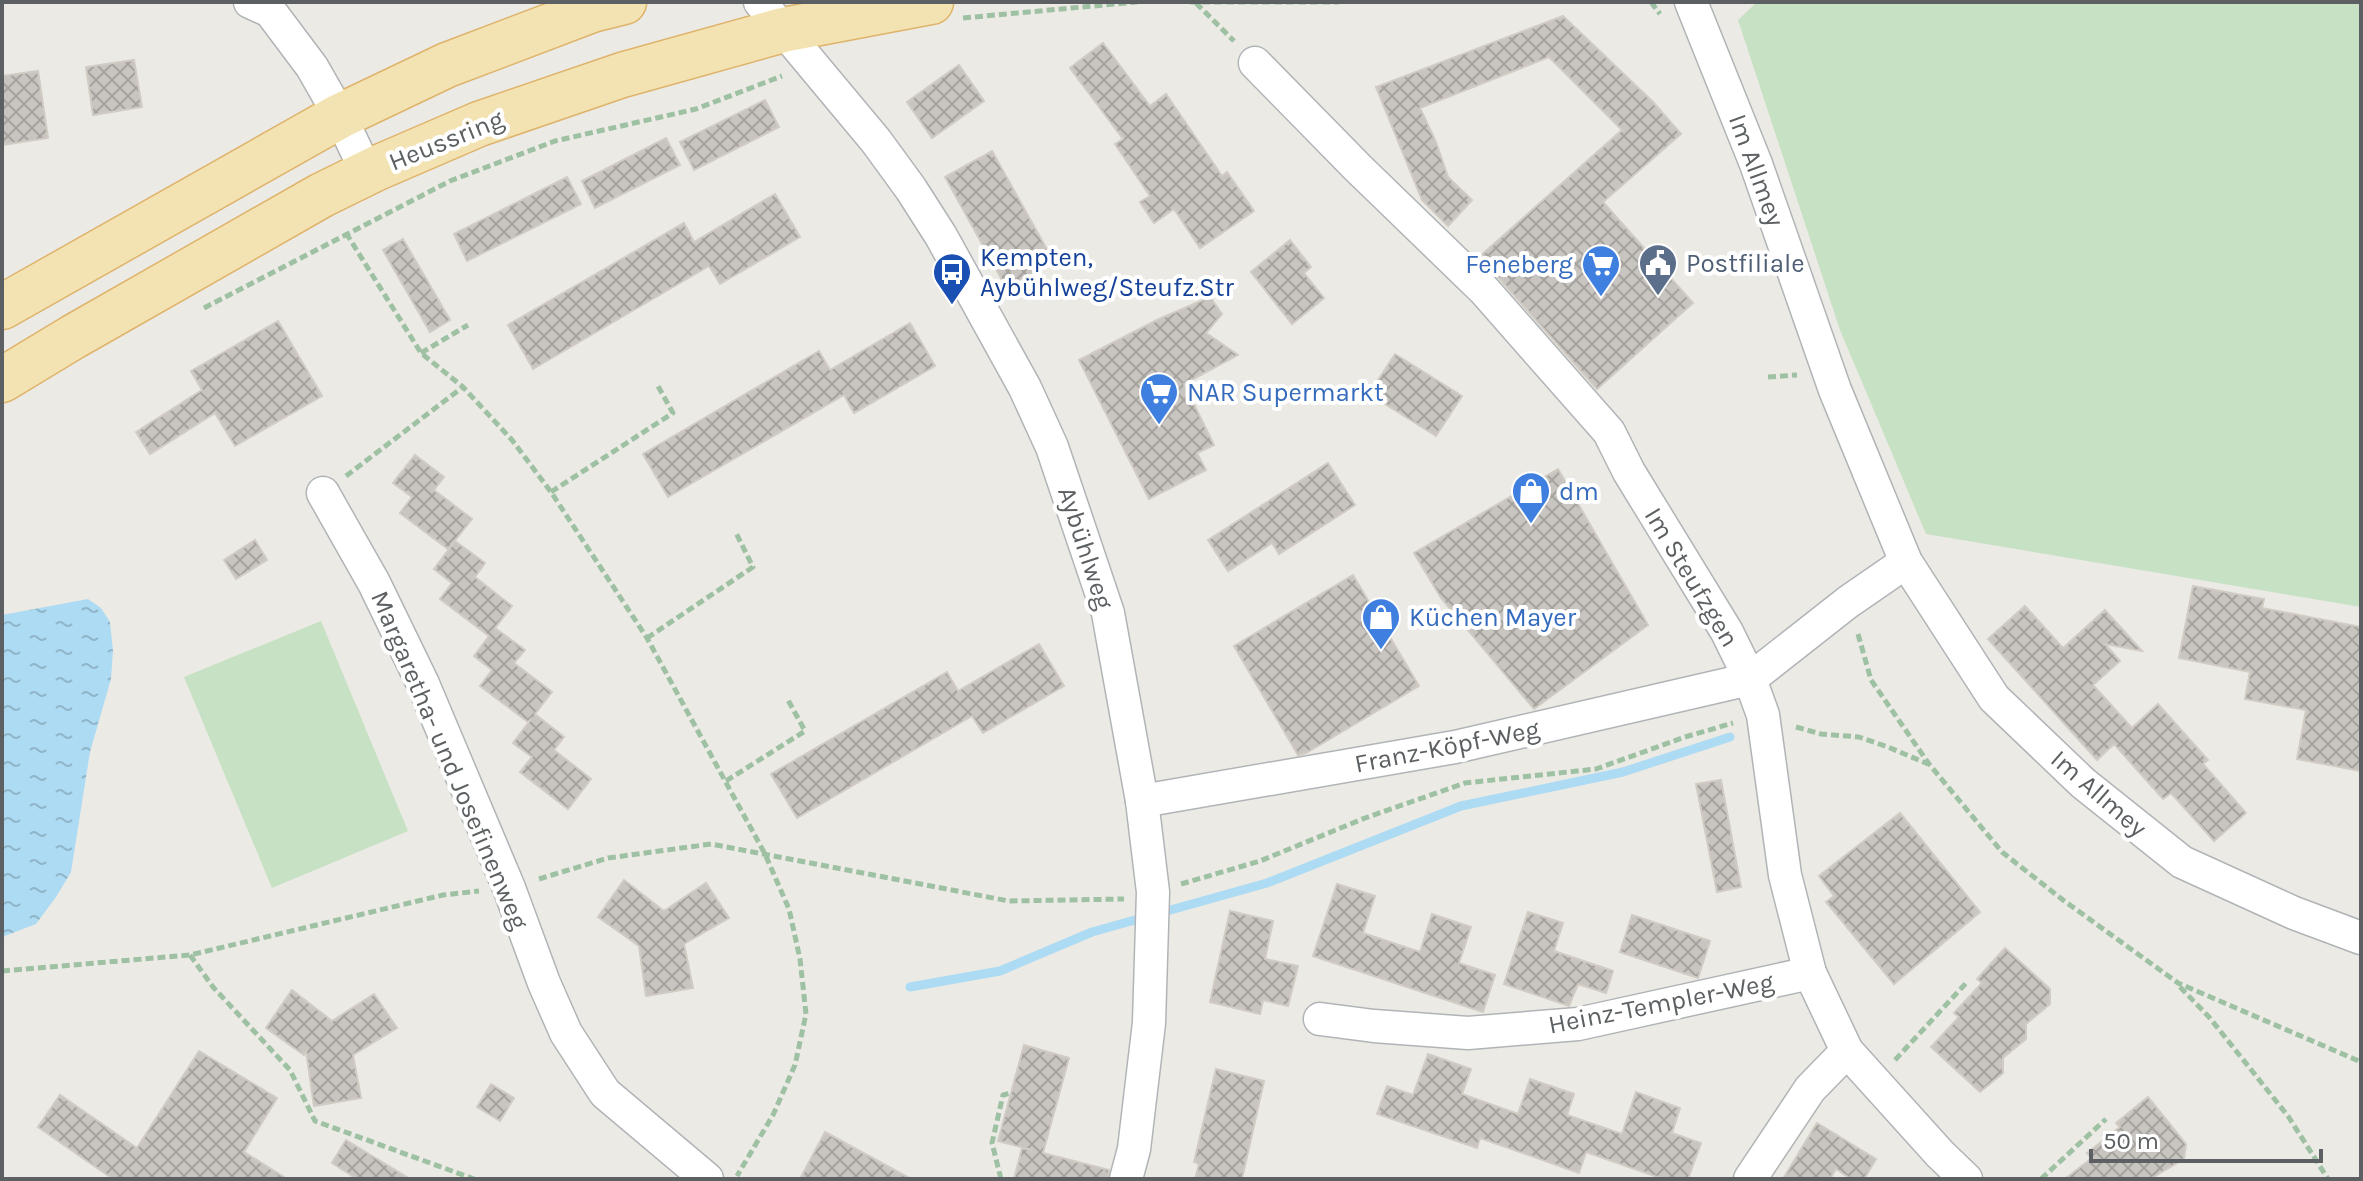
<svg xmlns="http://www.w3.org/2000/svg" width="2363" height="1181" viewBox="0 0 2363 1181" font-family="Karla,sans-serif">
  <style>
    .grass { fill: #c6e1c4 }
    .water { fill: url(#water-ripples) }
    .lines { fill: none; stroke-linecap: round; stroke-linejoin: round }
    .stream { stroke: #addbf3; stroke-width: 9 }
    .building { fill: url(#building-cross-hatch); stroke: #d0cbc3; stroke-width: 2 }
    .minor-casing { stroke: #b1b4b7; stroke-width: 35 }
    .primary-casing { stroke: #deb36b; stroke-width: 47 }
    .path { stroke: #9ec1a4; stroke-width: 5; stroke-dasharray: 8 4; stroke-linecap: butt }
    .minor { stroke: #fff; stroke-width: 32 }
    .primary { stroke: #f4e3b2; stroke-width: 44 }
    .labels { text-anchor: middle; stroke-width: 8; stroke-linejoin: round; paint-order: stroke }
    .street-label { font-size: 26px; fill: #5c6062; stroke: #fff }
    .transit-label { font-size: 26px; fill: #164399; stroke: #fff; text-anchor: start }
    .service-label { font-size: 26px; fill: #4e5e75; stroke: #fff; text-anchor: start }
    .shop-label { font-size: 26px; fill: #366cbe; stroke: #fff; text-anchor: start }
  </style>
  <defs>
    <pattern id="water-ripples" width="26" height="14" patternUnits="userSpaceOnUse" patternTransform="scale(2)"><rect width="26" height="14" fill="#addbf3"/><path d="M2 4q2-2 4 0t4 0M15 11q2-2 4 0t4 0" fill="none" stroke="#90b5c8"/></pattern>
    <pattern id="building-cross-hatch" width="8" height="8" patternUnits="userSpaceOnUse" patternTransform="scale(2)"><rect width="8" height="8" fill="#c8c5c0"/><path d="M0 0l8 8M0 8l8-8" fill="none" stroke="#a6a39f"/></pattern>
  </defs>
  <rect width="100%" height="100%" fill="#eceae4"/>
  <g class="grass">
    <polygon points="1757,2 2361,2 2361,607 1926,534 1840,330 1738,20"/>
    <polygon points="321,621 408,831 272,888 184,677"/>
  </g>
  <polygon class="water" points="88,599 101,608 110,622 113,651 111,679 90,752 71,872 56,897 36,924 2,937 2,615"/>
  <g class="lines">
    <polyline class="stream" points="910,987 1000,971 1092,932 1267,883 1461,806 1623,772 1730,737"/>
  </g>
  <g class="building">
    <polygon points="1563,16 1653,102 1681,134 1603,202 1693,303 1597,389 1498,277 1478,258 1622,130 1549,57 1420,108 1436,142 1448,177 1472,200 1448,226 1422,200 1376,87"/>
    <polygon points="1103,43 1150,106 1166,94 1222,176 1227,172 1254,211 1200,248 1174,209 1154,223 1140,202 1150,196 1115,144 1123,139 1070,68"/>
    <polygon points="134,60 142,107 93,115 86,67"/>
    <polygon points="959,65 984,101 932,138 907,102"/>
    <polygon points="38,71 48,138 2,145 2,76"/>
    <polygon points="765,100 779,127 694,170 680,142"/>
    <polygon points="666,138 680,165 595,208 582,181"/>
    <polygon points="992,151 1054,262 1007,289 945,177"/>
    <polygon points="567,177 581,204 467,261 454,234"/>
    <polygon points="775,194 800,237 720,284 709,266 533,369 508,325 684,223 694,242"/>
    <polygon points="403,239 450,320 430,332 383,250"/>
    <polygon points="1290,240 1311,267 1304,273 1324,298 1292,324 1251,272"/>
    <polygon points="1210,297 1222,314 1206,333 1238,355 1184,384 1214,445 1197,453 1206,470 1149,499 1079,360 1159,319"/>
    <polygon points="278,321 322,396 235,446 215,413 150,454 136,432 202,390 191,371"/>
    <polygon points="910,323 935,366 854,413 844,395 668,497 643,454 819,351 830,370"/>
    <polygon points="1395,354 1462,396 1436,436 1369,394"/>
    <polygon points="415,455 444,477 434,490 472,519 448,549 400,513 412,497 393,483"/>
    <polygon points="1328,463 1355,505 1279,554 1272,543 1228,571 1208,540"/>
    <polygon points="1558,469 1648,625 1534,709 1441,598 1414,553"/>
    <polygon points="255,540 267,560 236,579 224,560"/>
    <polygon points="455,541 485,563 475,577 512,606 495,628 525,650 514,663 552,692 535,714 564,737 554,750 591,779 568,809 520,772 532,757 513,743 532,718 528,722 480,686 492,670 474,656 489,636 440,599 452,583 434,569"/>
    <polygon points="1353,575 1419,686 1306,753 1298,755 1234,646"/>
    <polygon points="2193,586 2264,599 2262,608 2361,627 2361,771 2297,759 2306,710 2245,699 2250,672 2179,658"/>
    <polygon points="2025,606 2063,648 2105,610 2142,651 2105,644 2120,661 2093,685 2132,728 2158,704 2208,760 2203,764 2246,813 2214,841 2171,793 2163,799 2114,744 2097,760 1988,639"/>
    <polygon points="1039,644 1064,686 983,733 972,716 797,818 771,774 947,672 958,691"/>
    <polygon points="1721,780 1741,887 1717,892 1696,784"/>
    <polygon points="1900,813 1980,912 1894,984 1826,902 1834,896 1819,876"/>
    <polygon points="624,880 664,911 706,883 729,918 684,944 693,988 646,996 639,946 598,917"/>
    <polygon points="1337,884 1375,896 1363,933 1420,952 1432,914 1471,927 1459,963 1495,975 1483,1012 1313,956"/>
    <polygon points="1230,911 1273,921 1265,959 1298,966 1288,1006 1263,1000 1260,1014 1210,1002"/>
    <polygon points="1528,912 1563,923 1554,951 1613,971 1606,993 1578,984 1569,1006 1504,984"/>
    <polygon points="1632,915 1710,941 1698,978 1620,952"/>
    <polygon points="2005,948 2050,989 2050,1004 2026,1024 2026,1039 2003,1058 2003,1073 1980,1092 1931,1047 1959,1017 1954,1013 1982,983 1977,979"/>
    <polygon points="292,990 332,1021 374,994 397,1028 353,1055 361,1098 314,1106 306,1051 304,1055 266,1028"/>
    <polygon points="1024,1045 1069,1058 1043,1153 1109,1170 1108,1179 1014,1179 1022,1148 1032,1150 998,1141"/>
    <polygon points="199,1051 277,1098 244,1152 287,1179 113,1179 38,1127 60,1095 137,1148"/>
    <polygon points="1428,1054 1471,1069 1462,1094 1518,1114 1530,1079 1574,1094 1567,1115 1622,1134 1636,1092 1680,1108 1672,1133 1701,1143 1688,1179 1663,1179 1586,1152 1579,1173 1480,1138 1477,1148 1377,1114 1387,1086 1413,1095"/>
    <polygon points="1216,1069 1264,1081 1242,1179 1195,1179 1199,1164 1194,1162"/>
    <polygon points="491,1084 514,1098 500,1121 477,1107"/>
    <polygon points="2148,1097 2186,1144 2184,1159 2150,1179 2065,1179 2092,1158 2087,1153 2120,1127 2116,1123"/>
    <polygon points="1817,1123 1876,1159 1864,1179 1851,1179 1836,1169 1830,1179 1783,1179"/>
    <polygon points="825,1132 911,1179 800,1179"/>
    <polygon points="346,1140 410,1179 357,1179 332,1163"/>
  </g>
  <g class="lines">
    <g class="minor-casing">
      <g id="minor">
        <polyline points="250,2 270,11 312,67 340,116 367,173"/>
        <polyline points="760,2 876,141 911,189 941,236 1025,388 1052,447 1108,613 1142,801 1153,892 1149,1023 1134,1149 1126,1179"/>
        <polyline points="1691,2 1756,164 1835,390 1906,562 1994,698 2083,783 2182,862 2294,913 2361,938"/>
        <polyline points="1255,63 1358,168 1484,290 1609,432 1629,472 1727,632 1750,679 1763,715 1785,875 1810,973 1847,1051 1940,1154 1966,1179"/>
        <polyline points="323,493 374,583 423,684 509,888 544,983 566,1033 605,1093 707,1179"/>
        <polyline points="1142,801 1455,747 1750,679 1848,602 1906,562"/>
        <polyline points="1320,1019 1374,1026 1468,1033 1578,1024 1810,973"/>
        <polyline points="1750,1179 1810,1089 1847,1051"/>
      </g>
    </g>
    <g class="primary-casing">
      <g id="primary">
        <polyline points="2,307 340,116 447,65 592,10 624,2"/>
        <polyline points="2,380 73,337 322,195 377,168 479,124 622,75 783,30 931,2"/>
      </g>
    </g>
    <g class="path">
      <polyline points="1190,2 1339,2"/>
      <polyline points="1651,2 1660,14"/>
      <polyline points="1196,3 1234,41"/>
      <polyline points="963,18 1137,2"/>
      <polyline points="346,233 421,353 463,387 512,440 551,492 647,638 765,854 789,909 800,959 806,1014 795,1065 773,1115 737,1176"/>
      <polyline points="204,308 450,181 555,141 696,109 782,76"/>
      <polyline points="421,353 468,325"/>
      <polyline points="1768,377 1797,375"/>
      <polyline points="346,476 463,387"/>
      <polyline points="551,492 673,413 658,386"/>
      <polyline points="1858,634 1871,680 1929,764 2002,852 2063,900 2178,983 2361,1062"/>
      <polyline points="647,638 753,567 735,531"/>
      <polyline points="1796,727 1821,734 1859,737 1888,747 1928,764"/>
      <polyline points="726,781 805,731 788,700"/>
      <polyline points="539,879 608,858 711,844 1009,901 1124,899"/>
      <polyline points="1181,884 1260,861 1365,818 1465,783 1596,769 1685,737 1733,723"/>
      <polyline points="190,955 213,987 290,1070 315,1121 474,1179"/>
      <polyline points="2,971 190,955 443,895 479,891"/>
      <polyline points="2180,987 2209,1017 2288,1116 2328,1179"/>
      <polyline points="1895,1060 1968,981"/>
      <polyline points="1001,1179 992,1143 1003,1095 1011,1093"/>
      <polyline points="2041,1179 2106,1119"/>
    </g>
    <use href="#minor" class="minor"/>
    <use href="#primary" class="primary"/>
  </g>
  <defs>
    <g id="civic-pin" transform="scale(2)"><path d="M0 17L-7.5 6A9.5 9.5 0 1 1 7.5 6Z" fill="#5c6f8a" stroke="#fff"/><path d="M-.6-6.5H3V-4.5H.6V-3L4-1V1h2V6H-6V1h2V-1L-.6-3ZM-1.2 2.5V6h2.4V2.5Z" fill="#fff"/></g>
    <g id="supermarket-pin" transform="scale(2)"><path d="M0 17L-7.5 6A9.5 9.5 0 1 1 7.5 6Z" fill="#3f7fe0" stroke="#fff"/><path d="M-6-5.5h2.5l.6 2H6L4.5 2H-2.5L-4.4-4H-6ZM-1.5 3.2a1.3 1.3 0 1 0 .1 0ZM3 3.2a1.3 1.3 0 1 0 .1 0Z" fill="#fff"/></g>
    <g id="bus-pin" transform="scale(2)"><path d="M0 17L-7.5 6A9.5 9.5 0 1 1 7.5 6Z" fill="#1a4fb4" stroke="#fff"/><path d="M-5-6H5V4H4V6H2V4H-2V6H-4V4H-5ZM-3.5-4V0h7V-4ZM-3.5 1.2v1.5H-2V1.2ZM2 1.2v1.5H3.5V1.2Z" fill="#fff"/></g>
    <g id="shop-pin" transform="scale(2)"><path d="M0 17L-7.5 6A9.5 9.5 0 1 1 7.5 6Z" fill="#3f7fe0" stroke="#fff"/><path d="M-5-2.5h2.3a2.7 3.5 0 0 1 5.4 0H5L5.5 6h-11ZM-1.5-2.5h3a1.5 2.3 0 0 0-3 0Z" fill="#fff"/></g>
  </defs>
  <g fill-rule="evenodd">
    <use href="#civic-pin" x="1658" y="263"/>
    <use href="#supermarket-pin" x="1601" y="264"/>
    <use href="#bus-pin" x="952" y="272"/>
    <use href="#supermarket-pin" x="1159" y="392"/>
    <use href="#shop-pin" x="1531" y="491"/>
    <use href="#shop-pin" x="1381" y="617"/>
  </g>
  <g class="labels">
    <g class="street-label">
      <text transform="translate(446 140) rotate(-22)" y="9">Heussring</text>
      <text transform="translate(1757 170) rotate(70)" y="9">Im Allmey</text>
      <text transform="translate(1086 548) rotate(72)" y="9">Aybühlweg</text>
      <text transform="translate(1692 577) rotate(59)" y="9">Im Steufzgen</text>
      <text transform="translate(1447 746) rotate(-11)" y="9">Franz-Köpf-Weg</text>
      <text transform="translate(450 760) rotate(67)" y="9">Margaretha- und Josefinenweg</text>
      <text transform="translate(2099 793) rotate(41)" y="9">Im Allmey</text>
      <text transform="translate(1661 1003) rotate(-11)" y="9">Heinz-Templer-Weg</text>
    </g>
    <g class="transit-label">
      <text x="980" y="266">Kempten,<tspan x="980" dy="30">Aybühlweg/Steufz.Str</tspan></text>
    </g>
    <g class="service-label">
      <text x="1686" y="272">Postfiliale</text>
    </g>
    <g class="shop-label">
      <text x="1573" y="273" text-anchor="end">Feneberg</text>
      <text x="1187" y="401">NAR Supermarkt</text>
      <text x="1559" y="500">dm</text>
      <text x="1409" y="626">Küchen Mayer</text>
    </g>
  </g>
  <rect width="2363" height="1181" fill="none" stroke="#5c6062" stroke-width="8"/>
  <path d="M2091 1149v12h230v-12" fill="none" stroke="#5c6062" stroke-width="4"/>
  <text x="2103" y="1149" font-size="24" fill="#5c6062" stroke="#ffffff" stroke-width="6" paint-order="stroke">50 m</text>
</svg>
